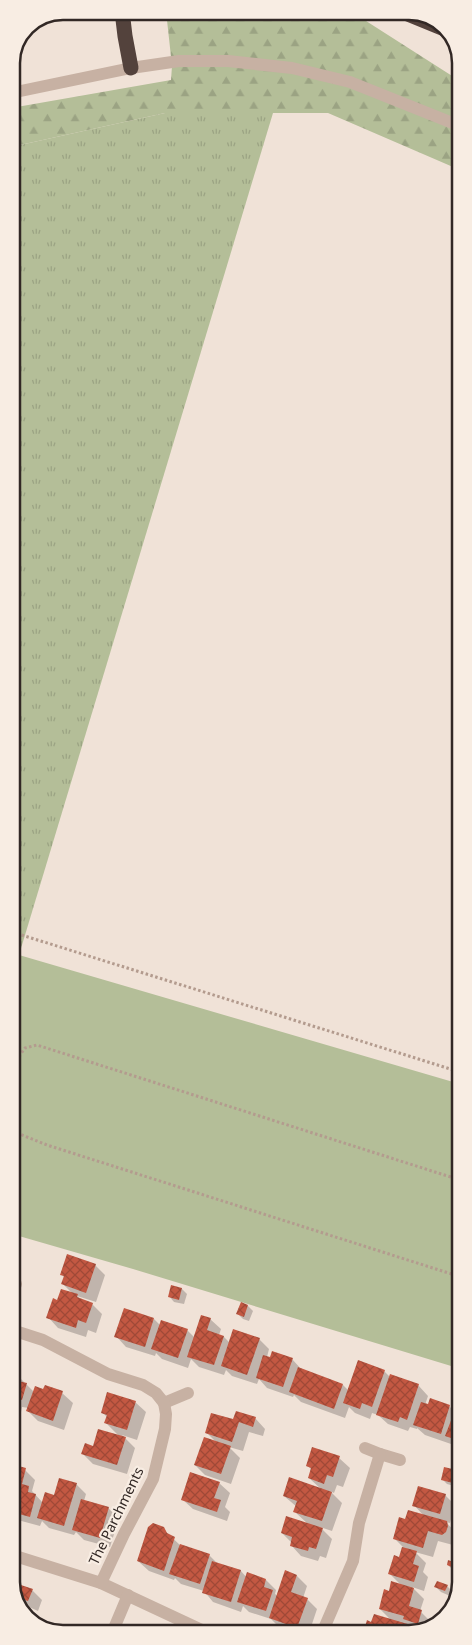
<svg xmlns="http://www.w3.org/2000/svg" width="472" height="1645" viewBox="0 0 472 1645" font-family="'Noto Sans',sans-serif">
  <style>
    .grass { fill: url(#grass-tufts) }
    .forest { fill: url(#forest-firs) }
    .garden { fill: #b4be98 }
    .shadow { fill: #0003 }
    .building { fill: url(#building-cross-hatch) }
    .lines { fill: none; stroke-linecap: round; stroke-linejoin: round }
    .path { stroke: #b39b8e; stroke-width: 3; stroke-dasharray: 2.5 2.5; stroke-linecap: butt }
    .minor { stroke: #c7b1a3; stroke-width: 12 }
    .highway { stroke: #53423c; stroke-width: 15 }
    .labels { text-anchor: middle; stroke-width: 4.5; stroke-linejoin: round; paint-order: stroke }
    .street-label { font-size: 14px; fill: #322825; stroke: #f8ede3 }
    .rim { fill: none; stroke: #322825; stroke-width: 2.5 }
  </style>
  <defs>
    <pattern id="grass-tufts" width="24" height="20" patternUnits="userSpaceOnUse" patternTransform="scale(1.25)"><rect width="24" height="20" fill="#b4be98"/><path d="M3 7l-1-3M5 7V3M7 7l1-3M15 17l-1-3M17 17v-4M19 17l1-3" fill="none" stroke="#9ba383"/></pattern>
    <pattern id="forest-firs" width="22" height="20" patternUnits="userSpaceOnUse" patternTransform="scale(1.25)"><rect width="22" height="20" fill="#b4be98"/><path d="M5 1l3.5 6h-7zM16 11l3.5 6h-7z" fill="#9ba383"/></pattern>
    <pattern id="building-cross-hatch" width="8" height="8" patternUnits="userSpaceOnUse" patternTransform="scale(1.25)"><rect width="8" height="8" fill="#c35842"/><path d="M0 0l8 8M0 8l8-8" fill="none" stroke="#9f4937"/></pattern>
  </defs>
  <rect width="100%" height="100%" fill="#f0e2d7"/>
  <polygon class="grass" points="165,113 273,113 19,955 12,973 11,147"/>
  <polygon class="forest" points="166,11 352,12 460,81 460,170 328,113 165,113 11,147 11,108 171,80 172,66"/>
  <polygon class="garden" points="19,955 460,1084 461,1369 133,1269 12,1234 12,973"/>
  <g class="shadow">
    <polygon points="95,1265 105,1275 96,1302 77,1296 82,1300 92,1304 102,1314 96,1333 88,1330 86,1337 58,1328 48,1317 58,1302 73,1294 63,1284 65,1278 61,1274"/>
    <polygon points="172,1286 182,1289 187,1294 184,1304 174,1302 169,1296"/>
    <polygon points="242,1304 248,1306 253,1311 249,1321 243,1319 238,1314"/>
    <polygon points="154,1319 160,1325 187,1330 195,1338 210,1319 221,1329 219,1335 224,1337 230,1343 259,1339 269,1349 267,1357 292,1359 302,1370 343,1385 349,1391 384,1371 390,1377 418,1385 428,1396 425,1405 449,1406 455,1412 461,1414 461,1449 452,1440 451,1444 425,1435 417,1428 417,1429 410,1427 408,1431 388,1424 378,1415 372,1413 370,1419 355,1413 349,1407 345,1418 301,1402 294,1395 293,1397 267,1388 259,1379 257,1384 232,1376 226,1370 224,1375 199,1367 191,1359 188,1368 162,1359 156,1353 155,1356 126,1347 116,1336"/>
    <polygon points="12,1375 19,1377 34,1392 44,1390 62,1393 73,1403 64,1430 38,1421 28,1411 29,1408 22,1407 21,1412 12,1410"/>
    <polygon points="135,1402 146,1412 137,1440 122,1435 135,1448 127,1474 93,1464 83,1454 119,1436 106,1423 107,1417 102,1412"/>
    <polygon points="255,1418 265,1429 263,1436 249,1432 243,1451 229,1447 240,1458 231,1484 205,1475 195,1465 217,1443 206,1432 233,1421"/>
    <polygon points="339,1458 350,1468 343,1487 337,1485 334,1493 330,1491 342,1503 332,1531 320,1527 332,1539 326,1558 320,1556 318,1561 301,1556 291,1545 292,1543 282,1533 308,1524 295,1512 297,1507 284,1496 321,1489 309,1478 312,1470 307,1465"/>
    <polygon points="25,1470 35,1480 32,1491 43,1503 76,1484 86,1494 84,1501 108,1508 119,1518 110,1547 84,1540 76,1532 74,1535 49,1528 42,1521 40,1526 14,1519 12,1517 12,1479"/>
    <polygon points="461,1472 461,1488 447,1484 442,1479"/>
    <polygon points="219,1483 230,1493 225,1507 230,1512 227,1521 193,1509 182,1499"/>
    <polygon points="445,1495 455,1505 450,1523 446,1522 456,1533 458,1537 456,1543 453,1545 438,1541 433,1557 415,1552 426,1563 423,1572 428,1577 424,1591 412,1587 424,1599 420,1611 431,1622 430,1626 422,1631 413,1629 417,1633 364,1633 372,1623 392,1621 380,1609 390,1592 402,1586 389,1573 400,1558 403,1547 394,1538 406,1521 424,1516 414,1505"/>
    <polygon points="163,1529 181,1546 209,1555 218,1564 241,1571 247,1578 266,1580 276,1590 275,1594 278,1596 297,1576 307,1586 303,1598 307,1599 317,1609 309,1633 293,1633 280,1628 271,1619 249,1612 243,1606 241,1612 213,1602 204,1591 181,1584 175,1578 174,1580 149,1571 138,1561"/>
    <polygon points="456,1564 461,1569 459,1572 453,1570 448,1565"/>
    <polygon points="447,1586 452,1591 450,1596 441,1592 436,1587"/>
    <polygon points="32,1590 42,1600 38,1611 29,1607 26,1615 12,1592"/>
  </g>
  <g class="building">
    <polygon points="67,1254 96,1264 86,1293 61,1284 64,1276 60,1275"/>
    <polygon points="171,1285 182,1288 179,1300 168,1297"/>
    <polygon points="61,1289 78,1294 77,1297 93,1303 86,1323 78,1320 76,1328 46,1318 53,1298 57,1300"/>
    <polygon points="241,1302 248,1305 244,1317 236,1314"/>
    <polygon points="124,1308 154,1318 145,1347 114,1337"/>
    <polygon points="201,1315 211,1318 207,1330 224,1336 214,1365 187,1357"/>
    <polygon points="161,1320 188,1329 178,1358 151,1349"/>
    <polygon points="233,1329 260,1338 247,1375 221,1366"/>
    <polygon points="272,1351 293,1358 283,1387 256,1378 263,1355 270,1357"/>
    <polygon points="358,1360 385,1370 372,1407 362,1403 360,1409 343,1403"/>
    <polygon points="298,1367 343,1384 334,1409 289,1392"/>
    <polygon points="12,1373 20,1375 18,1381 27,1383 22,1400 12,1397"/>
    <polygon points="390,1374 419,1384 407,1420 400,1417 398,1422 376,1415"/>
    <polygon points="45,1385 63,1391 53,1421 26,1411 35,1386 43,1389"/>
    <polygon points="107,1392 136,1401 127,1430 104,1423 107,1415 101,1413"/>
    <polygon points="430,1398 450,1405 441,1434 413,1425 421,1402 428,1404"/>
    <polygon points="455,1410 461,1412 461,1446 453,1443 454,1439 445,1436"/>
    <polygon points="236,1411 256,1417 253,1427 239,1422 232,1442 205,1433 211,1413 233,1419"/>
    <polygon points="98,1429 126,1437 117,1465 81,1454 85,1443 93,1446"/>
    <polygon points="204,1437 231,1446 221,1474 194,1465"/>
    <polygon points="312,1447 340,1456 333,1477 327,1475 324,1484 308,1478 311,1468 306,1466"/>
    <polygon points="15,1465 26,1468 22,1484 29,1486 28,1492 36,1494 30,1517 12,1512 12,1474"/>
    <polygon points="444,1467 461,1471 461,1485 441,1480"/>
    <polygon points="190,1472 220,1482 214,1498 221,1500 217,1512 181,1500"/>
    <polygon points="289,1477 332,1492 322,1521 293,1512 297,1501 283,1496"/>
    <polygon points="59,1478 77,1483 64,1526 37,1518 45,1492 54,1495"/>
    <polygon points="418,1486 446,1494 440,1514 412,1506"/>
    <polygon points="81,1499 109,1507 100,1538 72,1530"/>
    <polygon points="408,1510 447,1521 448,1526 446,1532 442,1535 428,1531 423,1548 393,1539 399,1517 405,1519"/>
    <polygon points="286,1516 323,1528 316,1549 309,1547 308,1551 290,1546 292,1537 281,1533"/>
    <polygon points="153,1523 164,1527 167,1533 175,1537 164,1571 137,1561 148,1527"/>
    <polygon points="180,1544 210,1554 200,1584 169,1574"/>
    <polygon points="402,1547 417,1551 413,1564 419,1566 414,1582 388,1574 394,1555 399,1557"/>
    <polygon points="448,1560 456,1563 454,1568 447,1565"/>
    <polygon points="212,1561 241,1570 231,1602 202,1593"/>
    <polygon points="285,1570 297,1575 291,1592 308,1598 297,1628 269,1618"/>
    <polygon points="247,1572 266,1579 264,1587 273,1590 266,1611 237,1602"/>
    <polygon points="391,1581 414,1588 409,1606 422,1610 418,1624 403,1619 404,1616 379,1609 384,1589 389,1591"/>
    <polygon points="437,1581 448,1585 445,1591 434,1587"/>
    <polygon points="12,1582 33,1589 28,1601 18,1598 17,1601 12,1592"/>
    <polygon points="374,1614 411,1625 408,1633 363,1633 367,1620 371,1622"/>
  </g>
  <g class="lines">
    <g class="path">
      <polyline points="12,932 460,1072"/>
      <polyline points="12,1081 20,1055 25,1048 37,1045 460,1180"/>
      <polyline points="12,1131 47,1145 461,1277"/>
    </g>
    <g class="minor">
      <polyline points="11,93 131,68 179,61 228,61 292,68 350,82 460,126"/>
      <polyline points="12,1295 16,1284"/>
      <polyline points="12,1330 43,1340 108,1374 143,1385 156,1393 164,1403 188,1393"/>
      <polyline points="365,1448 380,1454 400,1460"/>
      <polyline points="12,1555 101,1583 208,1633"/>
      <polyline points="101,1583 124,1534 153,1479 165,1429 166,1414 164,1403"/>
      <polyline points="112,1633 128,1595"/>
      <polyline points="322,1633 353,1561 359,1523 380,1454"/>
    </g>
    <g class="highway">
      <polyline points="122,11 125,36 131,68"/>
      <polyline points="403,12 447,30"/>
    </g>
  </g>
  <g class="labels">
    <g class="street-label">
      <text transform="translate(116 1516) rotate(-64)" y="5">The Parchments</text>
    </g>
  </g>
  <path d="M0 0H472V1645H0ZM63 20H409A43 43 0 0 1 452 63V1582A43 43 0 0 1 409 1625H63A43 43 0 0 1 20 1582V63A43 43 0 0 1 63 20Z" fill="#f8ede3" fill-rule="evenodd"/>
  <path class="rim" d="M63 20H409A43 43 0 0 1 452 63V1582A43 43 0 0 1 409 1625H63A43 43 0 0 1 20 1582V63A43 43 0 0 1 63 20Z"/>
</svg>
